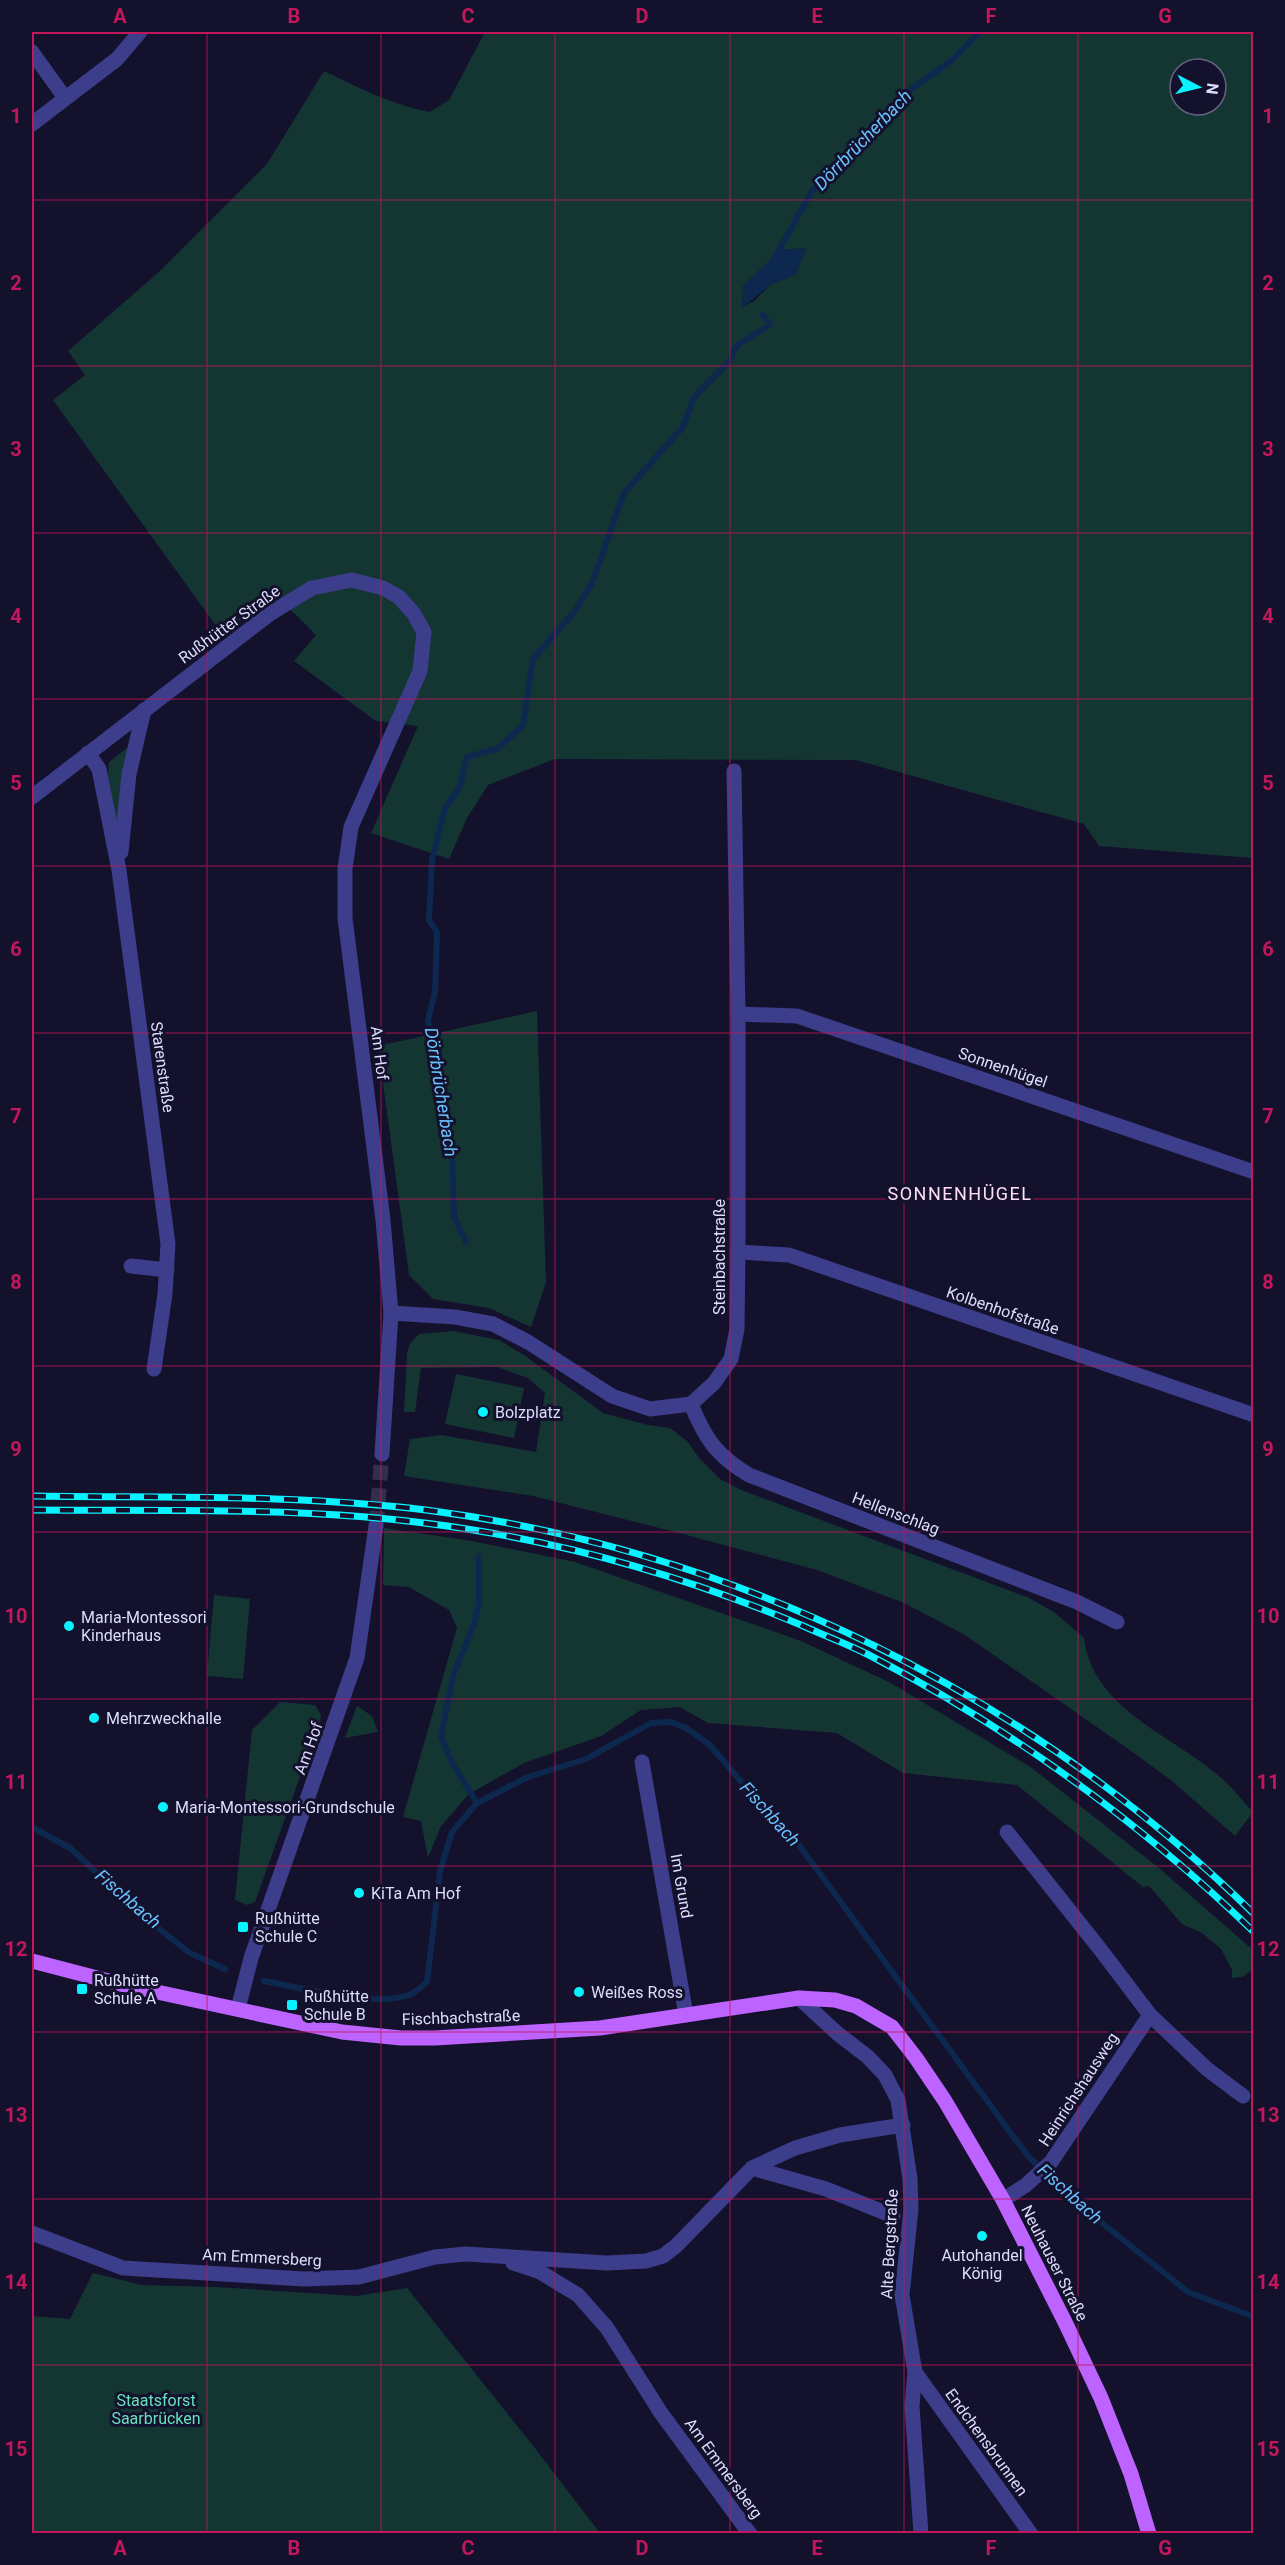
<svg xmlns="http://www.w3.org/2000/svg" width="1285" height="2565" viewBox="0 0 1285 2565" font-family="Roboto,sans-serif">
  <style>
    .green { fill: #143633; fill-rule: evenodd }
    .water { fill: #0d284f }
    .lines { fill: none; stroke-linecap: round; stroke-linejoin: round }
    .stream { stroke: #0d284f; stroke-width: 6 }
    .minor-tunnel { stroke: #322f4c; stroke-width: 15; stroke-dasharray: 15 8; stroke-linecap: butt }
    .minor { stroke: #3c3d8b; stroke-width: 15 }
    .major { stroke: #bd63ff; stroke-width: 15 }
    .rail-casing { stroke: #08f3ff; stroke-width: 7 }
    .rail { stroke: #14112c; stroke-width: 4.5; stroke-dasharray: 14; stroke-linecap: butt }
    .grid { fill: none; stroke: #c2185b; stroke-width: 1.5; stroke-opacity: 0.55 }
    .poi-dot { fill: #08f3ff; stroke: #14112c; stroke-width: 2 }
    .labels { text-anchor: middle; stroke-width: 6; stroke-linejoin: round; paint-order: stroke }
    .street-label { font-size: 16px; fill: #dedcff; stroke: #14112c }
    .poi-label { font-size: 16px; fill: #dedcff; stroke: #14112c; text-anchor: start }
    .park-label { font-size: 16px; fill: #65e2bc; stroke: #14112c }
    .water-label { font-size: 18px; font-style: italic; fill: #6ac1ff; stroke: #14112c }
    .neighbourhood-label { font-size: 18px; letter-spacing: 1.5px; fill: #ffdef5; stroke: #14112c }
    .neatline { fill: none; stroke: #c2185b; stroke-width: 2 }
    .grid-label { font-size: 20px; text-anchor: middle; font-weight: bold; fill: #c2185b }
  </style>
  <rect width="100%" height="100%" fill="#14112c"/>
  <g class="green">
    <path d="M485,32H1253V858L1099,846L1084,824L856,760L555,759L488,785L467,818L449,859L371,833L418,726L376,721L294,661L316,635L275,594L222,634L53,400L85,375L68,351L160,271L267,164L324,71C359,88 392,105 430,112L449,100ZM1180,69H1216V105H1180ZM806,248L796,275L771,284L754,301L742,307L743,286L781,250Z"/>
    <polygon points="131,745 118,821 115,820 108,775 109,762"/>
    <polygon points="537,1011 546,1282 531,1327 489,1308 433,1299 409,1275 378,1046"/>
    <path d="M453,1331L499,1340L524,1355L603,1413L648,1425L670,1428L687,1441L699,1458L720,1479L741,1490L1027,1597L1054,1612L1084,1638C1092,1708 1171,1735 1218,1775C1231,1786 1242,1800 1253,1812L1235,1836L1172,1781L1134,1753L965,1635L904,1603L817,1570L687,1535L533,1496L404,1476L410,1439L441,1435L536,1452L545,1393L528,1378L497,1367L421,1368L415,1412H404L407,1353L410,1344L419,1334Z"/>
    <polygon points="456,1374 524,1388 514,1438 445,1424"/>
    <polygon points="384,1528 472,1541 575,1562 801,1641 891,1683 1032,1768 1159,1868 1253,1950 1253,1969 1242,1977 1232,1978 1232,1970 1221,1949 1202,1933 1182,1924 1149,1886 1143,1887 1017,1785 903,1773 837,1733 708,1723 680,1707 641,1710 601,1736 524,1763 469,1794 441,1826 428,1858 421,1821 403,1817 457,1628 449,1610 409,1587 383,1585"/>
    <polygon points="214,1595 250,1599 243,1679 207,1676"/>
    <polygon points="280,1702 315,1705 321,1715 320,1721 255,1902 247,1905 235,1900 252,1730"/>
    <polygon points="357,1706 372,1716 378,1732 345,1738"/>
    <polygon points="93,2273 142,2285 217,2287 356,2296 407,2288 534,2447 600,2533 32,2533 32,2316 70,2319"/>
  </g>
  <polygon class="water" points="806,248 796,275 771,284 742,308 743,286 781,250"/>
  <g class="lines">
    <g class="stream">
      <polyline points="774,259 812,191 829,179 902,96 952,60 980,32"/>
      <polyline points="466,1242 454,1216 452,1154 428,1021 435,991 437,932 429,920 432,860 445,808 459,789 467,757 497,749 523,725 533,659 575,611 592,583 624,493 683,427 694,397 730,361 736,346 770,325 763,315"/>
      <polyline points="477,1803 452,1763 441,1736 453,1676 474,1624 479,1604 479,1556"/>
      <polyline points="32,1827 70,1848 153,1924 190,1953 225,1969"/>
      <path d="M264,1981C305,1988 368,2008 409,1995C415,1993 422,1986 427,1982L440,1871L452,1832L477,1803L528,1777L586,1759L651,1723L671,1722L686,1728L710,1745L766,1811L790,1833L1027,2155L1071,2198L1188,2292L1254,2317"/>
    </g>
    <polyline class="minor-tunnel" points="376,1526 382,1454"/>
    <g class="minor">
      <polyline points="32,52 65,98"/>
      <polyline points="32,124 117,59 140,32"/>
      <polyline points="88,753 99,769 119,870 168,1244 165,1294 154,1369"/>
      <polyline points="32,797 271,613 312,588 352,580 383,588 399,597 414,614 424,632 420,671 351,827 345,869 345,918 383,1220 391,1313 382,1454"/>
      <polyline points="121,852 129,774 144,710"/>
      <polyline points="738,1014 797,1016 1254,1172"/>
      <polyline points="738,1252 789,1255 1254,1415"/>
      <polyline points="131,1266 167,1270"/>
      <polyline points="391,1313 455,1317 493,1324 528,1342 612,1396 650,1409 691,1404 714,1383 731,1359 737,1329 738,1252 738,1014 734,771"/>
      <path d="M691,1404C705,1439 717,1456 749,1475L1077,1602L1117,1622"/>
      <polyline points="642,1762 686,2015"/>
      <polyline points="1007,1832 1100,1949 1150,2015 1207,2069 1243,2096"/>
      <polyline points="799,1998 837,2033 868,2057 885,2075 898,2100 910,2179 911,2209 902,2295 915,2372 912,2406 921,2534"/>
      <polyline points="238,2009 251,1958 357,1658 376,1526"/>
      <polyline points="752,2168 826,2189 893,2216"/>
      <polyline points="1003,2200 1026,2185 1051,2162 1150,2015"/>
      <polyline points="32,2233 123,2268 304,2279 359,2277 435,2257 466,2254 607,2263 646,2261 663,2256 676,2246 752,2168 795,2148 840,2135 903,2125"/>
      <polyline points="513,2263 540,2272 578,2295 607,2328 661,2413 750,2534"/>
      <polyline points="915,2372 1031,2534"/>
    </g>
    <polyline class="major" points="32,1961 120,1984 342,2032 401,2038 435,2038 600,2028 799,1998 835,2000 856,2006 892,2027 916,2058 945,2101 1003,2200 1065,2322 1101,2398 1131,2474 1149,2534"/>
    <g class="rail-casing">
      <g id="rail">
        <path d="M32,1496C162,1498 296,1494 426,1510C736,1550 1031,1695 1254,1914"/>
        <path d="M32,1510C178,1511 328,1506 473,1530C586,1548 696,1581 801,1625C823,1635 847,1644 869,1655C1010,1728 1139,1821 1254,1932"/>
      </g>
    </g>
    <use href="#rail" class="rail"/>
  </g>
  <path class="grid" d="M207,32V2534M381,32V2534M555,32V2534M730,32V2534M904,32V2534M1078,32V2534M32,200H1254M32,366H1254M32,533H1254M32,699H1254M32,866H1254M32,1033H1254M32,1199H1254M32,1366H1254M32,1532H1254M32,1699H1254M32,1866H1254M32,2032H1254M32,2199H1254M32,2365H1254"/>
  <g class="poi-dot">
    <circle cx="483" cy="1412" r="6"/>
    <circle cx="69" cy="1626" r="6"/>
    <circle cx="94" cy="1718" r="6"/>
    <circle cx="163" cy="1807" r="6"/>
    <circle cx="359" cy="1893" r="6"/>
    <rect x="237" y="1921" width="12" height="12" rx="3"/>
    <rect x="76" y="1983" width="12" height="12" rx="3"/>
    <circle cx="579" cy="1992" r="6"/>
    <rect x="286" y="1999" width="12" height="12" rx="3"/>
    <circle cx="982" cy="2236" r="6"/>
  </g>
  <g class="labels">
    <g class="street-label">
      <text transform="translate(229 624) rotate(-36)" y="6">Rußhütter Straße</text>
      <text transform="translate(380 1053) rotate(83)" y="6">Am Hof</text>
      <text transform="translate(163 1067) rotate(82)" y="6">Starenstraße</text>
      <text transform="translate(1003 1067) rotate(19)" y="6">Sonnenhügel</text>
      <text transform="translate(719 1257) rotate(-90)" y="6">Steinbachstraße</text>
      <text transform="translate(1003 1310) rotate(19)" y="6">Kolbenhofstraße</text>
      <text transform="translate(896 1513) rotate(21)" y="6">Hellenschlag</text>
      <text transform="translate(308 1748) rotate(-70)" y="6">Am Hof</text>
      <text transform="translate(682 1886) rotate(80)" y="6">Im Grund</text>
      <text transform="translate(461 2017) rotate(-2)" y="6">Fischbachstraße</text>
      <text transform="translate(1078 2089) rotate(-57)" y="6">Heinrichshausweg</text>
      <text transform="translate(889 2244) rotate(-87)" y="6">Alte Bergstraße</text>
      <text transform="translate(262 2257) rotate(3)" y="6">Am Emmersberg</text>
      <text transform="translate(1055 2263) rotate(63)" y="6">Neuhauser Straße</text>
      <text transform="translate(987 2442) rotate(54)" y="6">Endchensbrunnen</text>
      <text transform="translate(724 2468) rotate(54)" y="6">Am Emmersberg</text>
    </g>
    <g class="poi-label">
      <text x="495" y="1418">Bolzplatz</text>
      <text x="81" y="1623">Maria-Montessori<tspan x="81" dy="18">Kinderhaus</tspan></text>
      <text x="106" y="1724">Mehrzweckhalle</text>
      <text x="175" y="1813">Maria-Montessori-Grundschule</text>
      <text x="371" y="1899">KiTa Am Hof</text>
      <text x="255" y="1924">Rußhütte<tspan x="255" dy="18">Schule C</tspan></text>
      <text x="94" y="1986">Rußhütte<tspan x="94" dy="18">Schule A</tspan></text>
      <text x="591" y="1998">Weißes Ross</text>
      <text x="304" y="2002">Rußhütte<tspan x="304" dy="18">Schule B</tspan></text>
      <text x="982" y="2261" text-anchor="middle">Autohandel<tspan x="982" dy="18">König</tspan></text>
    </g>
    <g class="park-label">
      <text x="156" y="2406">Staatsforst<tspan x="156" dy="18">Saarbrücken</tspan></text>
    </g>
    <g class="water-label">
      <text transform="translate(863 140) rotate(-46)" y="6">Dörrbrücherbach</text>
      <text transform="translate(441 1092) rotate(81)" y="6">Dörrbrücherbach</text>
      <text transform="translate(770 1814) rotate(48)" y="6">Fischbach</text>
      <text transform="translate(128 1899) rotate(41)" y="6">Fischbach</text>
      <text transform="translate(1070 2194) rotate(42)" y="6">Fischbach</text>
    </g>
    <g class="neighbourhood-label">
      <text x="960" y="1200">SONNENHÜGEL</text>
    </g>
  </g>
  <rect width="1285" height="2565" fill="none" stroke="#14112c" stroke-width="66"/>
  <g transform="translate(1198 87) rotate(97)"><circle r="28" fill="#14112c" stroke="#656280" stroke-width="1.5"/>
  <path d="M0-4.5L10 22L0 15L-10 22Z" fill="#08f3ff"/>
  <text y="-9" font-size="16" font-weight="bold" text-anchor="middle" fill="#dedcff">N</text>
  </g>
  <rect x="33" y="33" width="1219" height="2499" class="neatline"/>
  <g class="grid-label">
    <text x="120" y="23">A</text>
    <text x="294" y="23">B</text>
    <text x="468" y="23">C</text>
    <text x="642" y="23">D</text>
    <text x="817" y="23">E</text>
    <text x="991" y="23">F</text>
    <text x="1165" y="23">G</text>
    <text x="16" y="123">1</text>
    <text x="1268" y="123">1</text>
    <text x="16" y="290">2</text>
    <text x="1268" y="290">2</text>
    <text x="16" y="456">3</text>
    <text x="1268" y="456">3</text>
    <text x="16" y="623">4</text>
    <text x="1268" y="623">4</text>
    <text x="16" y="790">5</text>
    <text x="1268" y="790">5</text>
    <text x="16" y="956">6</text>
    <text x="1268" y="956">6</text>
    <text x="16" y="1123">7</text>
    <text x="1268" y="1123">7</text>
    <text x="16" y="1289">8</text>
    <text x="1268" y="1289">8</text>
    <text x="16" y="1456">9</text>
    <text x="1268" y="1456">9</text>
    <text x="16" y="1623">10</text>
    <text x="1268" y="1623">10</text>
    <text x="16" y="1789">11</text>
    <text x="1268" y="1789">11</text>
    <text x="16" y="1956">12</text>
    <text x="1268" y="1956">12</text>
    <text x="16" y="2122">13</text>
    <text x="1268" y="2122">13</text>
    <text x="16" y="2289">14</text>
    <text x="1268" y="2289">14</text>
    <text x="16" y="2456">15</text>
    <text x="1268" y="2456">15</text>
    <text x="120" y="2555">A</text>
    <text x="294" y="2555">B</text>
    <text x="468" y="2555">C</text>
    <text x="642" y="2555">D</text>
    <text x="817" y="2555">E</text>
    <text x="991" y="2555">F</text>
    <text x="1165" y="2555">G</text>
  </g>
</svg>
